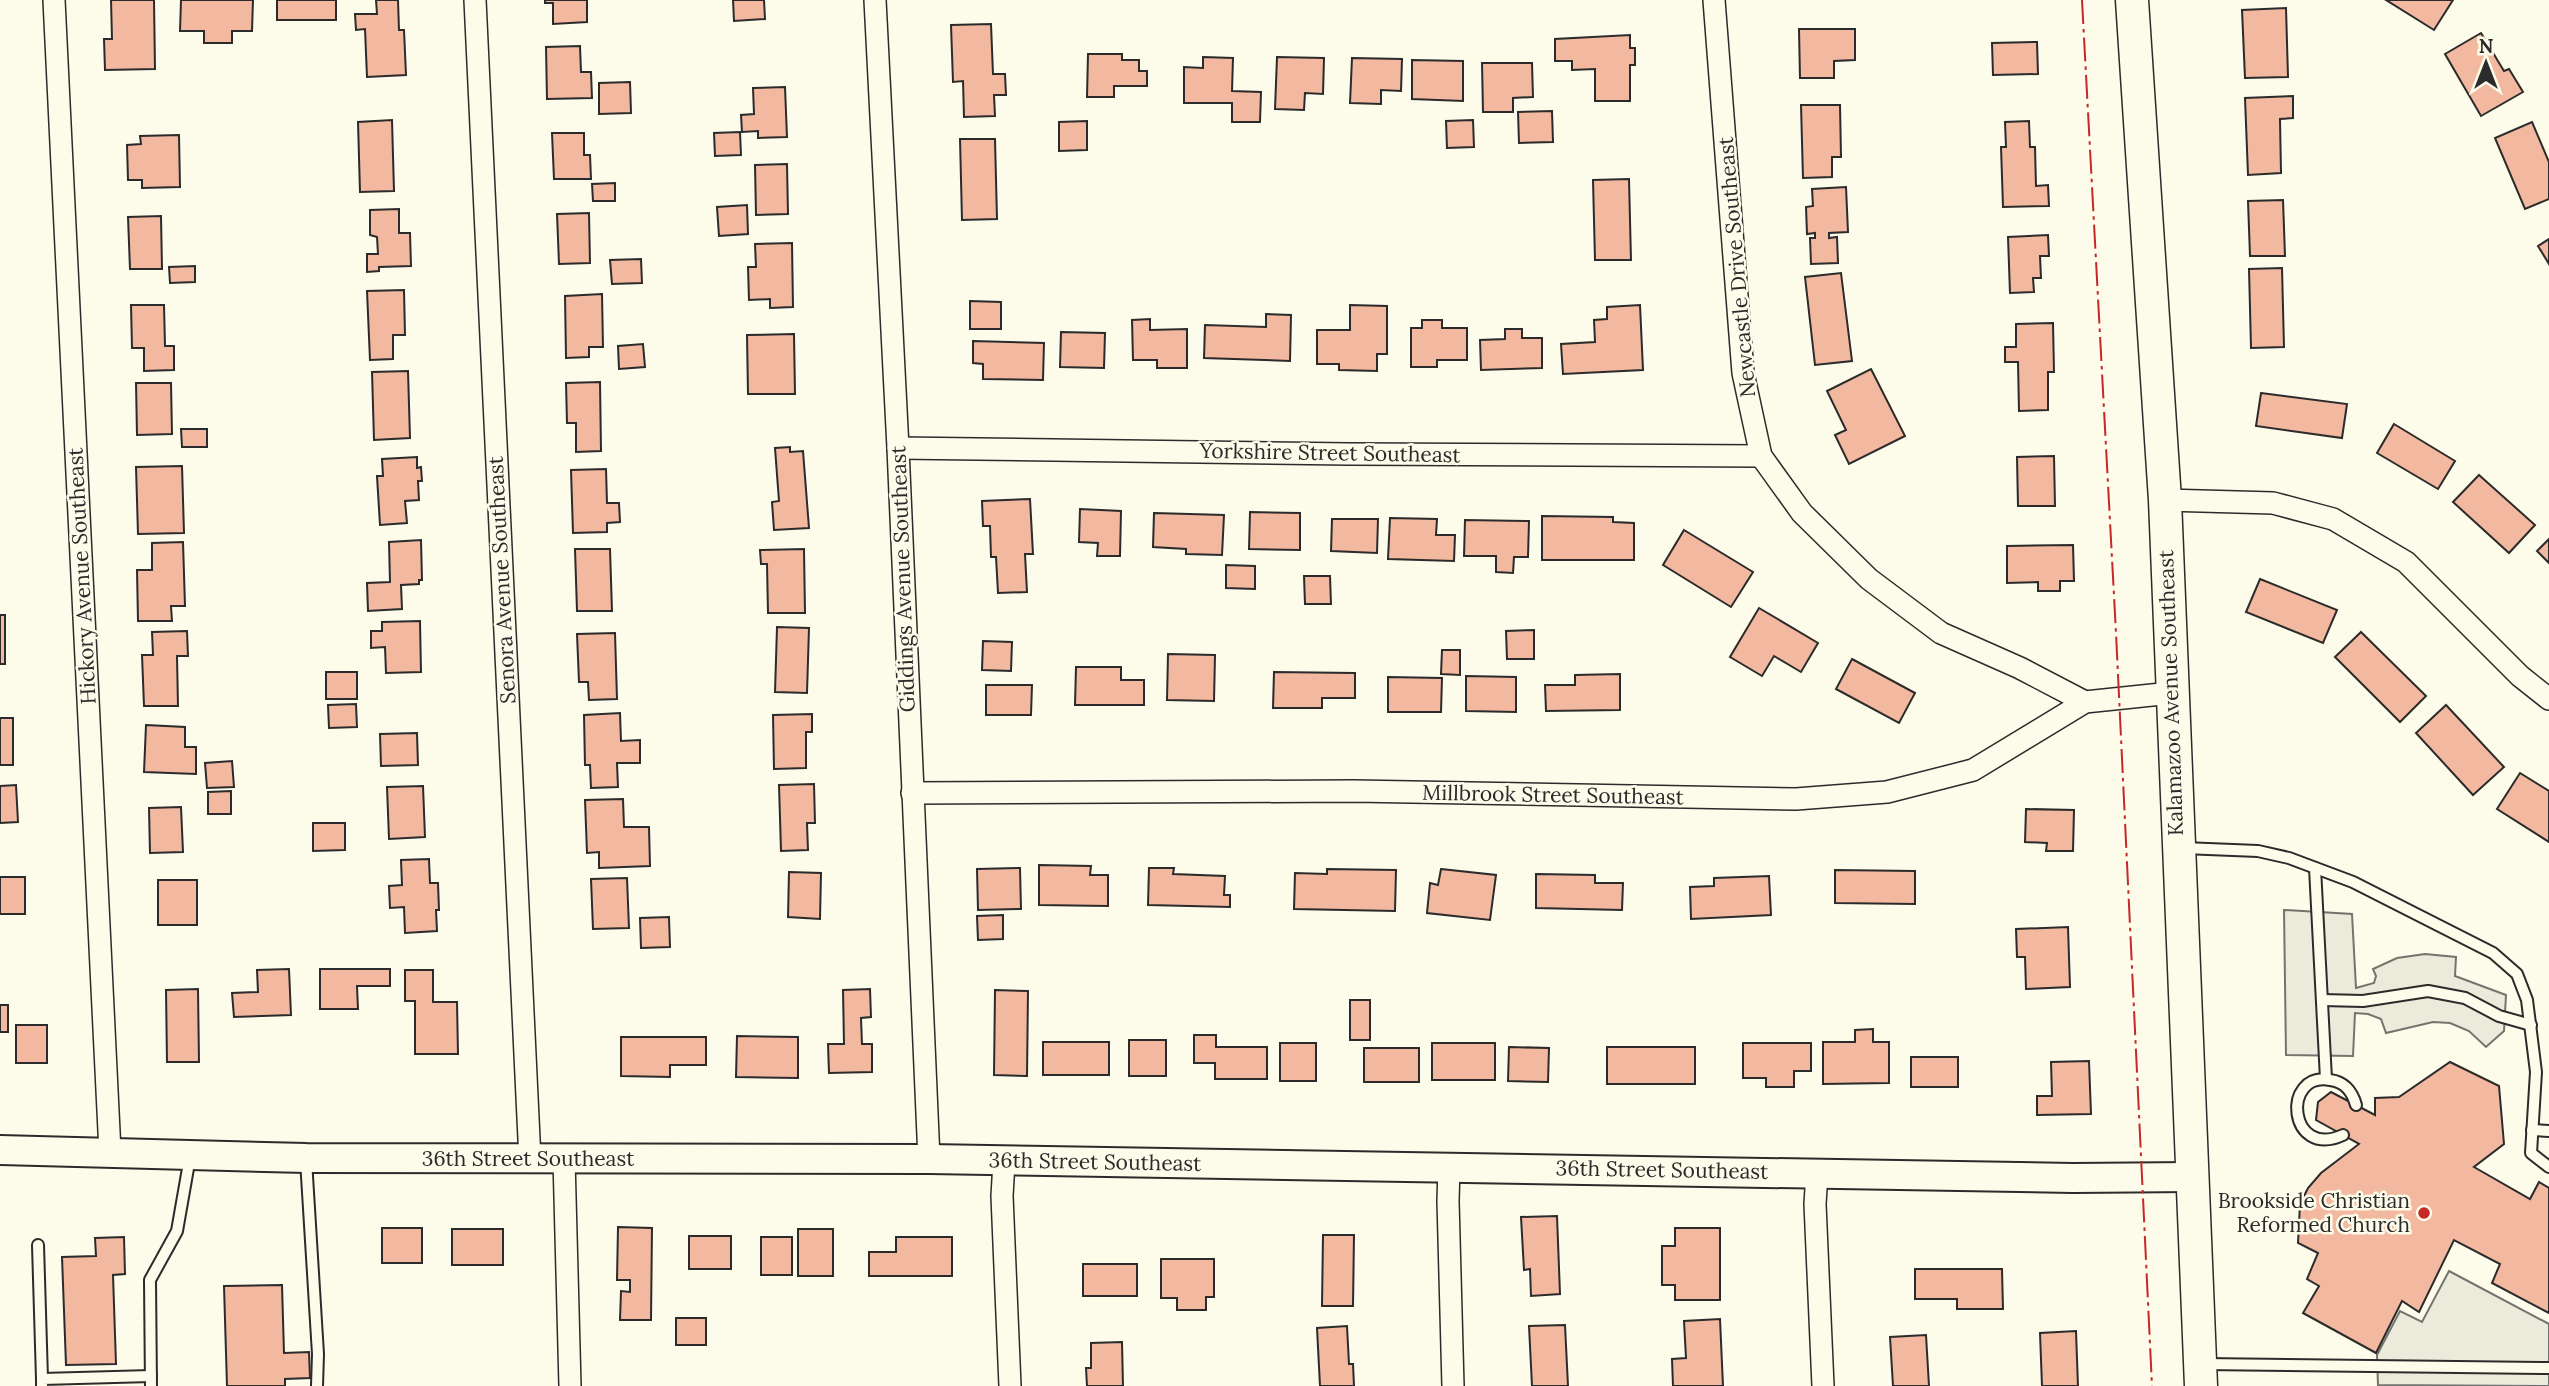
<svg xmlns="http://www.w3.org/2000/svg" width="2549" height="1386" viewBox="0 0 2549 1386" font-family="Lora,serif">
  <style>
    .parking { fill: #eceadb; stroke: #74746e; stroke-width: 2 }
    .building { fill: #f2b8a0; stroke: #2b2b2b; stroke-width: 2 }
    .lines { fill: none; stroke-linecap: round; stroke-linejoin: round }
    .service-casing { stroke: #2b2b2b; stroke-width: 14 }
    .minor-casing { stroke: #2b2b2b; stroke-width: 24 }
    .tertiary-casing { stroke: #2b2b2b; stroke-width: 32 }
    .secondary-casing { stroke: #2b2b2b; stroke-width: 35 }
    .service { stroke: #fdfbea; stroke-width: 10 }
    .minor { stroke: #fdfbea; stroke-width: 21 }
    .tertiary { stroke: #fdfbea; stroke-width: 28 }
    .secondary { stroke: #fdfbea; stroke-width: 32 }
    .power { stroke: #c62828; stroke-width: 2; stroke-dasharray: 24 5 3.5 5; stroke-linecap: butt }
    .poi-dot { fill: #c62828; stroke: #fdfbea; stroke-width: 2.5 }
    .labels { text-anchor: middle; stroke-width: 5; stroke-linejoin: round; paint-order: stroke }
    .street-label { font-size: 21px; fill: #2b2b2b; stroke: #fdfbea }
    .poi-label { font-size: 21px; fill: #2b2b2b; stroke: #fdfbea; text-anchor: end }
  </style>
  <rect width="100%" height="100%" fill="#fdfbea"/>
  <g class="parking">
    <polygon points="2284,910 2352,914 2356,988 2374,983 2376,976 2373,969 2397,958 2425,954 2456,957 2455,976 2506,995 2504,1031 2486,1047 2469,1031 2450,1023 2433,1022 2386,1033 2381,1019 2368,1014 2355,1013 2353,1056 2286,1055"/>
    <polygon points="2449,1271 2549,1324 2549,1386 2378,1385 2377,1355 2400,1311 2422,1322"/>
  </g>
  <g class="building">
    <polygon points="111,0 154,0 155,69 105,70 104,39 112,39"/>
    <polygon points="181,0 253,0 252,31 232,31 232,43 204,43 204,31 180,31"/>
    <rect x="277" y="0" width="59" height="20"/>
    <polygon points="376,0 398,0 399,30 404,30 406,75 367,77 365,29 356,30 355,14 377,14"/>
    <polygon points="545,0 587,0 587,22 553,24 553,3 545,3"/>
    <polygon points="733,0 764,0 765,19 734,21"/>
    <polygon points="2386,0 2453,0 2434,30"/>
    <polygon points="2286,8 2288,77 2245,78 2242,10"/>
    <polygon points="991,24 993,74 1005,74 1006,95 994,95 995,116 964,117 963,81 953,82 951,25"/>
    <polygon points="1799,29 1855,29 1855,60 1834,61 1834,78 1800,78"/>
    <polygon points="2481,33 2504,71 2509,69 2523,92 2481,116 2445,54"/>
    <polygon points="1630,35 1630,48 1635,48 1635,65 1630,65 1630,101 1595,101 1595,69 1572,70 1572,61 1555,61 1555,39"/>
    <polygon points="2037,42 2038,74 1993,75 1992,43"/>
    <polygon points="580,46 581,72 591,72 592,98 547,99 546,47"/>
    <polygon points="1088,54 1122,54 1122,60 1139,60 1139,71 1147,71 1147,86 1114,86 1114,97 1087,97"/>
    <polygon points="1203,57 1233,58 1232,91 1261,92 1260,122 1232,122 1232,103 1184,103 1184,67 1203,68"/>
    <polygon points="1277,57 1324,58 1323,94 1305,93 1304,110 1275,109"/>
    <polygon points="1352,58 1402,59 1401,91 1381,90 1381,104 1350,103"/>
    <polygon points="1412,60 1463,61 1463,101 1412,99"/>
    <polygon points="1482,63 1532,63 1533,97 1513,98 1513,112 1483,112"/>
    <polygon points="630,82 631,113 599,114 599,83"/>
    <polygon points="785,87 787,137 758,138 758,131 742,132 741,115 754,114 753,88"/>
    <polygon points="2293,96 2293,118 2280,119 2281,173 2248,175 2245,98"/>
    <polygon points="1801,105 1840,105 1841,157 1832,157 1832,177 1803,178"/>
    <polygon points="1552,111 1553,142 1519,143 1518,112"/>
    <polygon points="392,120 394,191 360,192 358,122"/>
    <polygon points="1473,120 1474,147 1447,148 1446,121"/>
    <polygon points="1087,121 1087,150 1059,151 1059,122"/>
    <polygon points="2029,121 2030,147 2035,147 2036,186 2048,185 2049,206 2003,207 2001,147 2006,147 2005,122"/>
    <polygon points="2532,122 2549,162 2549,199 2525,209 2495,138"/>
    <polygon points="740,132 741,155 715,156 714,133"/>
    <polygon points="552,133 584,133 584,155 590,155 591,179 554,179"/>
    <polygon points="179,135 180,187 142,188 142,180 128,180 127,145 141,144 140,136"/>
    <polygon points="960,139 995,139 997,219 962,220"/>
    <polygon points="787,164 788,214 756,215 755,165"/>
    <polygon points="1629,179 1631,260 1595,260 1593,180"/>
    <polygon points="615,183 615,201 593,201 592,184"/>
    <polygon points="1846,187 1848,232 1829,233 1829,238 1837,237 1838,263 1811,264 1810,238 1815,238 1815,233 1807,234 1806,207 1813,206 1812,189"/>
    <polygon points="2283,200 2285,256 2250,256 2248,201"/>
    <polygon points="747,205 748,234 719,236 717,207"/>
    <polygon points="399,209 399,233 410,233 411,266 379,267 379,271 367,272 367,254 378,254 377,237 370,235 370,210"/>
    <polygon points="589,213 590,263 559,264 557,214"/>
    <polygon points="161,216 162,269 130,269 128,217"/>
    <polygon points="2048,235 2049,256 2040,256 2041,278 2033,278 2034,292 2010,293 2008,237"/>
    <polygon points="2549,239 2549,264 2538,246"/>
    <polygon points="792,243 793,307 770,308 770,299 749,300 748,267 756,267 755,244"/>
    <polygon points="641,259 642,283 612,284 610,260"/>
    <polygon points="195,266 195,282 170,283 169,267"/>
    <polygon points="2282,268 2284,347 2251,348 2249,269"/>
    <polygon points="1841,273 1852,361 1815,365 1805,277"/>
    <polygon points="404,290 405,335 393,335 393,359 370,360 367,291"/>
    <polygon points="602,294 603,347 589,347 589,357 566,358 565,296"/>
    <polygon points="970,301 1001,302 1001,329 970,329"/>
    <polygon points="131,305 164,305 165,346 174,346 174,370 144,371 144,348 132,348"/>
    <polygon points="1350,305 1387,306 1387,354 1377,354 1377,371 1339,370 1339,364 1317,364 1317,330 1350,330"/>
    <polygon points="1640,305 1643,370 1563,374 1561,344 1595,342 1594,320 1607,319 1607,307"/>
    <polygon points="1266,314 1291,315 1290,361 1204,358 1205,325 1266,327"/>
    <polygon points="1150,319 1150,330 1187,329 1187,368 1157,368 1157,360 1133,360 1132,320"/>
    <polygon points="1422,320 1442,320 1442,328 1467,328 1467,360 1437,360 1437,367 1411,367 1411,328 1422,328"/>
    <polygon points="2053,323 2054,372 2048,372 2048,410 2019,411 2018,362 2005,362 2005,347 2016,347 2016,324"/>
    <polygon points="1505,329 1522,329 1522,338 1542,338 1542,368 1481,370 1480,340 1505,339"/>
    <polygon points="1061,332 1105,333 1104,368 1060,367"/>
    <polygon points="794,334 795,394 748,394 747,335"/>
    <polygon points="973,341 1044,343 1043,380 983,379 983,364 973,363"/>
    <polygon points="643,344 645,367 619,369 618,346"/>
    <polygon points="1871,369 1905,436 1849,464 1835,435 1846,430 1827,391"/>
    <polygon points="408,371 410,438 374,440 372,372"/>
    <polygon points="600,382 601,451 576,452 576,423 567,423 566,383"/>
    <polygon points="136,383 171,383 172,434 137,435"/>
    <polygon points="2261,393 2347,404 2342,438 2256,426"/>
    <polygon points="2394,424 2455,461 2438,489 2377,453"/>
    <polygon points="181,429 207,429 207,447 182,447"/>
    <polygon points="790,447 790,452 803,451 809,528 774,530 772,502 779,501 775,448"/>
    <polygon points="2054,456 2055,506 2018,506 2017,457"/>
    <polygon points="417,457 417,468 421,467 422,481 418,481 419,500 405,501 407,523 380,525 377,476 383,476 382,459"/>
    <polygon points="182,466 184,533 138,534 136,467"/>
    <polygon points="606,469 607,503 619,503 620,522 607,523 607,532 573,533 571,470"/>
    <polygon points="2479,475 2535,525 2509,553 2453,502"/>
    <polygon points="1030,499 1033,554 1025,554 1027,592 998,593 996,557 991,557 990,526 983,526 982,501"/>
    <polygon points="1080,509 1121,511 1120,556 1097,556 1098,543 1079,542"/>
    <polygon points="1250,512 1300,513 1300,550 1249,549"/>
    <polygon points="1154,513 1224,515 1222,555 1186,554 1186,549 1153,547"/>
    <polygon points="1542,516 1613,517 1613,522 1634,523 1634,560 1542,560"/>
    <polygon points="1390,518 1437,519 1436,535 1455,535 1454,561 1388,559"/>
    <polygon points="1332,519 1378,519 1377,553 1331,551"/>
    <polygon points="1465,520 1529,521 1528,557 1514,557 1513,573 1496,572 1496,556 1464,556"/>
    <polygon points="1684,530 1753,572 1731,607 1663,565"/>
    <polygon points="2549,539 2549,563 2537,551"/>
    <polygon points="421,540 422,580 419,580 419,584 401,585 402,609 368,611 367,583 390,582 389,542"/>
    <polygon points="183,542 185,606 171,606 172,621 138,621 137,570 152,570 152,543"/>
    <polygon points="2073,545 2074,581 2060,581 2060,591 2038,591 2038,582 2007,583 2007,546"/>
    <polygon points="575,549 610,549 612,611 577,611"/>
    <polygon points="804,549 805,613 768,613 767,564 761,564 760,550"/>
    <polygon points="1226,565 1255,566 1255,589 1226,588"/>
    <polygon points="1304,576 1330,576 1331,604 1305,604"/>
    <polygon points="2260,579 2337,610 2323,643 2246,612"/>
    <polygon points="1759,608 1818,643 1801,672 1774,656 1762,676 1730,657"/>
    <rect x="0" y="615" width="5" height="49"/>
    <polygon points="420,621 421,672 386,673 385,647 371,648 371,631 382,631 382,622"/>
    <polygon points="777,627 809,628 807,693 775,692"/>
    <polygon points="1534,630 1534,659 1507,659 1506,631"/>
    <polygon points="187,631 188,656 177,656 178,706 144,706 142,655 153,655 152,632"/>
    <polygon points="2361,632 2426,696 2400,722 2335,657"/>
    <polygon points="615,633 617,699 589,700 588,682 579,682 577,634"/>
    <polygon points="983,641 1012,642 1011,671 982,670"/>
    <polygon points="1442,650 1460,650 1460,675 1441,674"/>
    <polygon points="1168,654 1215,655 1214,701 1167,700"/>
    <polygon points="1852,659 1915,693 1899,723 1836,689"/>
    <polygon points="1076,667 1121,667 1121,680 1144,680 1144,705 1075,705"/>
    <rect x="326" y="672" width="31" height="27"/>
    <polygon points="1274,672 1355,673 1355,698 1322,698 1322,708 1273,708"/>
    <polygon points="1620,674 1620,710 1546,711 1545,685 1575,685 1575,675"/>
    <polygon points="1466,676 1516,677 1516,712 1466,711"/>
    <polygon points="1388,677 1442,678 1441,712 1388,712"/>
    <polygon points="986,685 1032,685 1031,715 986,715"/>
    <polygon points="356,704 357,727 329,728 328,705"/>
    <polygon points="2446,705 2504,767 2473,795 2416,733"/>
    <polygon points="620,713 621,741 640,740 640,763 617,763 618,787 591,788 590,765 585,765 584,715"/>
    <polygon points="812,714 812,732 806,732 806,768 774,769 773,715"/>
    <rect x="0" y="718" width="13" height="47"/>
    <polygon points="146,725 185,727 185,747 196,747 196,774 144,772"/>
    <polygon points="417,733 418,765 381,766 380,734"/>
    <polygon points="232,761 234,787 207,788 205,763"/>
    <polygon points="2520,773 2549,791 2549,842 2497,809"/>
    <polygon points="814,784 815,823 807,823 808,850 781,851 779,785"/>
    <polygon points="16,785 18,822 0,823 0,786"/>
    <polygon points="423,786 425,837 389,839 387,787"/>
    <polygon points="231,791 231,814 208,814 208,792"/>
    <polygon points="623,799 624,827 649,827 650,866 599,868 599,852 587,853 585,800"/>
    <polygon points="181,807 183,852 150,853 149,808"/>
    <polygon points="2026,809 2074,810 2073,851 2046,851 2047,843 2025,842"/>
    <polygon points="313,823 345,823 345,850 313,851"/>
    <polygon points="429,859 430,883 438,883 439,910 436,910 437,931 405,933 404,907 390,908 389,886 402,885 401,860"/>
    <polygon points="1039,865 1091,866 1090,875 1108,875 1108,906 1039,905"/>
    <polygon points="1020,868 1021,909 978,910 977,869"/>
    <polygon points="1149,868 1174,868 1173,874 1225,876 1224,895 1230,895 1230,907 1148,905"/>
    <polygon points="1327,869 1396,870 1395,911 1294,909 1295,873 1327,874"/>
    <polygon points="1441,869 1496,875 1490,920 1427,913 1430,883 1438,885"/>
    <polygon points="1835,870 1915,871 1915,904 1835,903"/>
    <polygon points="789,872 821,873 820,919 788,917"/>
    <polygon points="1536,874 1595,875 1595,883 1623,883 1622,910 1536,908"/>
    <polygon points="1769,876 1771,915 1691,919 1690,887 1714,886 1714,878"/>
    <rect x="0" y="877" width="25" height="37"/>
    <polygon points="627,878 629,928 593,929 591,879"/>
    <rect x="158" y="880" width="39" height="45"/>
    <polygon points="1003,915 1003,939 978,940 977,916"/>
    <polygon points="669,917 670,947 641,948 640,918"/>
    <polygon points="2068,927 2070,987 2026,989 2025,957 2017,957 2016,929"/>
    <polygon points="289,969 291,1015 234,1017 232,993 258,992 257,970"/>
    <polygon points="320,969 390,969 390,986 357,986 358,1009 320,1009"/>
    <polygon points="405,970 433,970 433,1002 457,1002 458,1054 415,1054 415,1001 405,1001"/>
    <polygon points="198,989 199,1062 167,1062 166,990"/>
    <polygon points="870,989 871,1017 861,1018 862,1044 872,1044 872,1072 829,1073 828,1044 844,1044 843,990"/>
    <polygon points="995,990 1028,991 1027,1076 994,1075"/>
    <rect x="1350" y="1000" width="20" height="40"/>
    <rect x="0" y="1005" width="8" height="27"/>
    <rect x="16" y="1025" width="31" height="38"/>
    <polygon points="1873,1029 1873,1042 1889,1042 1889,1083 1823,1084 1823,1042 1855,1042 1855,1030"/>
    <polygon points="1194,1035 1216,1035 1216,1047 1267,1047 1267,1079 1215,1079 1215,1063 1194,1063"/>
    <polygon points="737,1036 798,1037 798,1078 736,1077"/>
    <polygon points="621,1037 706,1037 706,1065 670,1065 670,1077 621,1076"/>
    <rect x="1129" y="1040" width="37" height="36"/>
    <rect x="1043" y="1042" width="66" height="33"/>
    <rect x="1280" y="1043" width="36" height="38"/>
    <rect x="1432" y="1043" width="63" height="37"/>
    <polygon points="1743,1043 1811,1043 1811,1071 1794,1071 1794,1087 1766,1087 1766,1078 1743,1078"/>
    <polygon points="1509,1047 1549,1048 1548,1082 1508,1081"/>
    <rect x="1607" y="1047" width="88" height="37"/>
    <rect x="1364" y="1048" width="55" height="34"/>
    <rect x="1911" y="1057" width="47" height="30"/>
    <polygon points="2089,1061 2091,1114 2037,1115 2037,1096 2052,1096 2051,1062"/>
    <polygon points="2450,1062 2499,1086 2504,1144 2474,1167 2530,1199 2539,1182 2549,1188 2549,1313 2492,1283 2500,1264 2454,1240 2419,1312 2402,1301 2376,1353 2303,1313 2319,1286 2307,1279 2318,1253 2298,1243 2300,1204 2308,1188 2321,1173 2359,1144 2316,1120 2318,1102 2331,1092 2375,1115 2375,1098 2399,1097"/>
    <polygon points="1557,1216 1560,1294 1531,1296 1530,1269 1524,1270 1521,1217"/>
    <polygon points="618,1227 652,1228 651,1320 620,1320 621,1291 630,1292 630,1280 617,1280"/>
    <rect x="382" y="1228" width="40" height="35"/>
    <polygon points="1675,1228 1720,1228 1720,1300 1675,1300 1675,1285 1662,1285 1662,1246 1675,1246"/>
    <rect x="452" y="1229" width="51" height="36"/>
    <rect x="798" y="1229" width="35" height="47"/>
    <polygon points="1323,1235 1354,1235 1353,1306 1322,1306"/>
    <rect x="689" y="1236" width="42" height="33"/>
    <polygon points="124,1237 125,1274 113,1275 116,1364 66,1365 62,1257 96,1256 95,1238"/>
    <rect x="761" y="1237" width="31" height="38"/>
    <polygon points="896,1237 952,1237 952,1276 869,1276 869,1252 896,1252"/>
    <polygon points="1161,1259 1214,1259 1214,1297 1206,1297 1206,1310 1177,1310 1177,1298 1161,1298"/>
    <rect x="1083" y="1264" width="54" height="32"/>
    <polygon points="1915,1269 2002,1269 2003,1309 1957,1309 1957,1299 1915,1299"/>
    <polygon points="282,1285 284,1353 309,1352 310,1378 285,1379 285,1386 227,1386 224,1286"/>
    <rect x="676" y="1318" width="30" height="27"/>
    <polygon points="1720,1319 1723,1386 1673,1386 1672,1359 1686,1358 1684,1321"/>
    <polygon points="1565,1325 1568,1386 1532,1386 1529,1326"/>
    <polygon points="1347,1326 1349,1364 1353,1364 1354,1386 1320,1386 1317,1328"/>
    <polygon points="2076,1331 2078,1386 2042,1386 2040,1333"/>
    <polygon points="1926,1335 1929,1386 1893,1386 1890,1337"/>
    <polygon points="1122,1342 1123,1386 1087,1386 1086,1368 1091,1368 1091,1343"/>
  </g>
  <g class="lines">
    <g class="service-casing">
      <g id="service">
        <polyline points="2183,848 2258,851 2289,858 2353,882 2493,953 2517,974 2527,1000 2536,1072 2531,1153 2549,1167"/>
        <polyline points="2315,868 2326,1079"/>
        <polyline points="2322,1000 2363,1001 2428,991 2465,998 2499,1016 2531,1025"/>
        <polyline points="2532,1130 2549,1131"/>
        <path d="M2343,1135C2288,1160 2281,1071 2330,1080C2345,1082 2352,1091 2356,1105"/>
        <polyline points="306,1160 318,1354 317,1386"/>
        <polyline points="38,1245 42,1379"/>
        <polyline points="2202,1364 2549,1368"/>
        <polyline points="42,1386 42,1379 151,1376"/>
        <polyline points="151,1386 150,1280 177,1231 190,1157"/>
      </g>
    </g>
    <g class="minor-casing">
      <g id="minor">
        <polyline points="54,0 110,1152"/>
        <polyline points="475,0 530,1160"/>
        <polyline points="875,0 898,448 929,1159"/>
        <polyline points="1714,0 1743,373 1761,456 1802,513 1869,579 1941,633 2020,668 2085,702"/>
        <polyline points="898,448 1349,454 1761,456"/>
        <polyline points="2165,500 2273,503 2333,519 2406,562 2520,676 2549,699"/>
        <polyline points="912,793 1354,791 1796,799 1887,792 1973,770 2085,702 2171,693"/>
        <polyline points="564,1159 570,1386"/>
        <polyline points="1004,1162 1002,1196 1010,1386"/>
        <polyline points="1449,1166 1448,1201 1453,1386"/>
        <polyline points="1817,1173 1815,1204 1823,1386"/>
      </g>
    </g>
    <g class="tertiary-casing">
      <polyline id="tertiary" points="0,1150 306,1158 929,1159 2073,1178 2191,1177"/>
    </g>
    <g class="secondary-casing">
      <polyline id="secondary" points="2132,0 2165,500 2201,1386"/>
    </g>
    <use href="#service" class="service"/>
    <use href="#minor" class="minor"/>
    <use href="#tertiary" class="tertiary"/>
    <use href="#secondary" class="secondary"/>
    <polyline class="power" points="2082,0 2116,633 2152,1386"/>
  </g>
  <circle class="poi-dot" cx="2424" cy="1213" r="7"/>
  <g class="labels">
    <g class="street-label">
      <text transform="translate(1737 267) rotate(-95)" y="7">Newcastle Drive Southeast</text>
      <text transform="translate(1330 453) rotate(1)" y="7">Yorkshire Street Southeast</text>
      <text transform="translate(82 576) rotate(-93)" y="7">Hickory Avenue Southeast</text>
      <text transform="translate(903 579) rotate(-92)" y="7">Giddings Avenue Southeast</text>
      <text transform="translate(502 580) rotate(-93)" y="7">Senora Avenue Southeast</text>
      <text transform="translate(2171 693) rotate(-92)" y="7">Kalamazoo Avenue Southeast</text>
      <text transform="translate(1553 795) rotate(1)" y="7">Millbrook Street Southeast</text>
      <text x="528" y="1166">36th Street Southeast</text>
      <text transform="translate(1095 1162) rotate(1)" y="7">36th Street Southeast</text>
      <text transform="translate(1662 1170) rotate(1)" y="7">36th Street Southeast</text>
    </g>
    <g class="poi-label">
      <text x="2410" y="1208">Brookside Christian<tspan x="2410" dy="24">Reformed Church</tspan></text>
    </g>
  </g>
  <g transform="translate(2486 63)" stroke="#fdfbea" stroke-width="5" paint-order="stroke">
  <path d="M0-5L12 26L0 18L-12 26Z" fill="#2b2b2b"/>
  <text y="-10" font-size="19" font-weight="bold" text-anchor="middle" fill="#2b2b2b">N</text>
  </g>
</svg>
